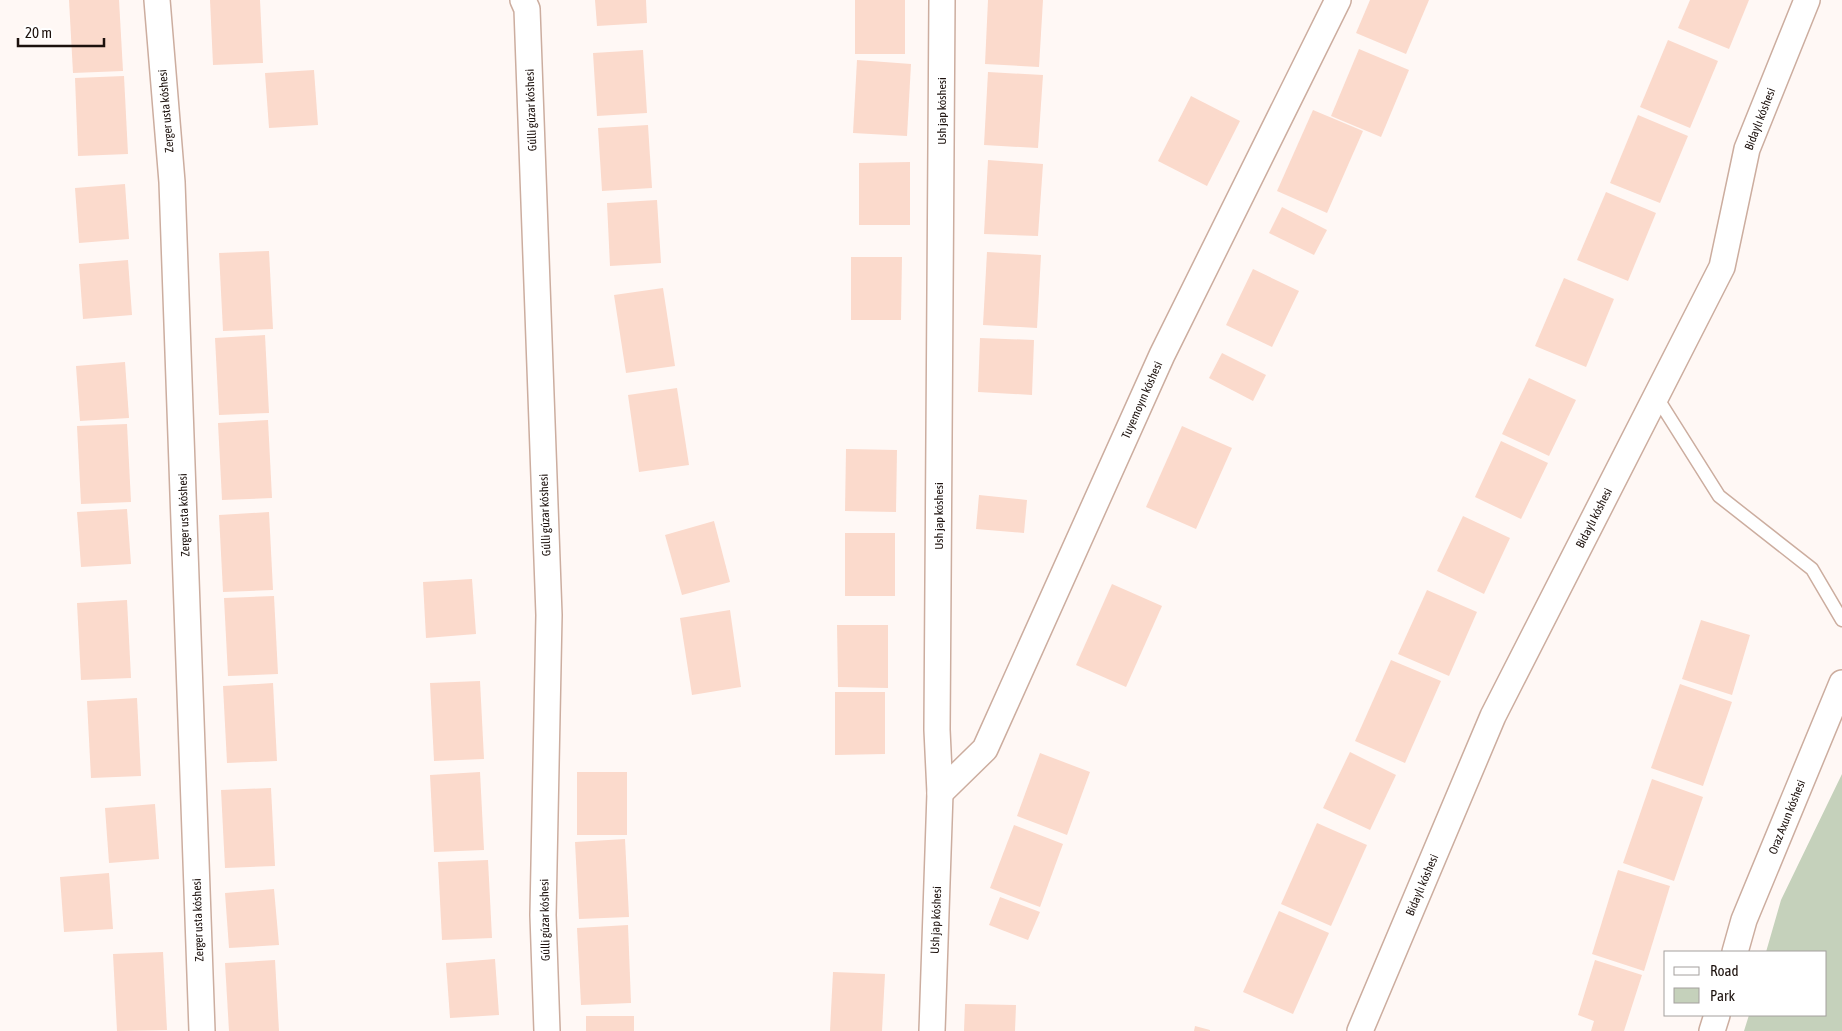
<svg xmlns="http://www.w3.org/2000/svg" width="1842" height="1031" viewBox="0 0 1842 1031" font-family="'Asap Condensed',sans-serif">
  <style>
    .green { fill: #c5d1bb }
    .building { fill: #fbdacc }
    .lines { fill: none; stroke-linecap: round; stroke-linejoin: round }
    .lane-casing { stroke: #ccad9f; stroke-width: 15 }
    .street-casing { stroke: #ccad9f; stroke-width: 28 }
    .lane { stroke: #fff; stroke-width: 12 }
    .street { stroke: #fff; stroke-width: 25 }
    .labels { text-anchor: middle; stroke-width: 4; stroke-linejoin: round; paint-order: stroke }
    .street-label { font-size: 12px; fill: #1c110d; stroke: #fff }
  </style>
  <rect width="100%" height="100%" fill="#fff8f5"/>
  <polygon class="green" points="1842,774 1842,1031 1744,1031 1749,1015 1826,1015 1826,952 1766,952 1781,900"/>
  <g class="building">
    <polygon points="69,0 119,0 123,71 73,73"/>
    <polygon points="210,0 260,0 263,63 213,65"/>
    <polygon points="595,0 646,0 647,23 597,26"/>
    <rect x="855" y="0" width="50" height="54"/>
    <polygon points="988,0 1043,0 1039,67 985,64"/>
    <polygon points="1370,0 1429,0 1406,54 1356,33"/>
    <polygon points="1690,0 1749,0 1729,49 1678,28"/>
    <polygon points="1668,40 1718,61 1690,128 1640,107"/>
    <polygon points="1359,49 1409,70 1381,137 1331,116"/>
    <polygon points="643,50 647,113 597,116 593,53"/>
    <polygon points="857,60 911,64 907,136 853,133"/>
    <polygon points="314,70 318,125 269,128 265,73"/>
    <polygon points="988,72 1043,75 1038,148 984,145"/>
    <polygon points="124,76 128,154 78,156 75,78"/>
    <polygon points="1191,96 1240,121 1207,186 1158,161"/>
    <polygon points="1313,110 1363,131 1327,213 1277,191"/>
    <polygon points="1638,115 1688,136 1660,203 1610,183"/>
    <polygon points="648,125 652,188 602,191 598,128"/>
    <polygon points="988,160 1043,164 1038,236 984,234"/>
    <polygon points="910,162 910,225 859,225 859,163"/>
    <polygon points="125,184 129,239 79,243 75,188"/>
    <polygon points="1606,192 1656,213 1628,281 1577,260"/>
    <polygon points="657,200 661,263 610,266 607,203"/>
    <polygon points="1282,207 1327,230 1314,255 1269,233"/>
    <polygon points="269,251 273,329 223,331 219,253"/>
    <polygon points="987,252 1041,255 1037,328 983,325"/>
    <polygon points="851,257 902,257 901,320 851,320"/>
    <polygon points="128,260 132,315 83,319 79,264"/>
    <polygon points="1253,269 1299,291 1272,347 1226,325"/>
    <polygon points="1564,278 1614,299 1586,367 1535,346"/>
    <polygon points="663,288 675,366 626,373 614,295"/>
    <polygon points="265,335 269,413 219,415 215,338"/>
    <polygon points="980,338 1034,340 1032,395 978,392"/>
    <polygon points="1222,353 1266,375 1253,401 1209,378"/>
    <polygon points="125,362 129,418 80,421 76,366"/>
    <polygon points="1529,378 1576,400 1549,456 1502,434"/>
    <polygon points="677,388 689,465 639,472 628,395"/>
    <polygon points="268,420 272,498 222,500 218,423"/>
    <polygon points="127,424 131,502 81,504 77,426"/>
    <polygon points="1182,426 1232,448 1196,529 1146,507"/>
    <polygon points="1501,441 1548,463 1521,519 1475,497"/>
    <polygon points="846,449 897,450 896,512 845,511"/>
    <polygon points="979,495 1027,500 1024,533 976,529"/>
    <polygon points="127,509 131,564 81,567 77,512"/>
    <polygon points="269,512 273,590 223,592 219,515"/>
    <polygon points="1463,516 1510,538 1484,594 1437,571"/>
    <polygon points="714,521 730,582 682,595 665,535"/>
    <rect x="845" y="533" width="50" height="63"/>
    <polygon points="472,579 476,634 426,638 423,582"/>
    <polygon points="1112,584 1162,606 1126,687 1076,665"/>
    <polygon points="1427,590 1477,612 1449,676 1398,654"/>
    <polygon points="274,596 278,674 228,676 224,598"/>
    <polygon points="127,600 131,678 81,680 77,603"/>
    <polygon points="730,610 741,687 692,695 680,618"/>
    <polygon points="1701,620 1750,635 1732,695 1682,679"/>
    <polygon points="837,625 888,625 888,688 838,687"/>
    <polygon points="1391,660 1441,681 1405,763 1355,741"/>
    <polygon points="480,681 484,759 434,761 430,683"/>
    <polygon points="273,683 277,761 227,763 223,686"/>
    <polygon points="1680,684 1732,702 1703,786 1651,768"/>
    <polygon points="835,692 885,692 885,754 835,755"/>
    <polygon points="137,698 141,776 91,778 87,701"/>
    <polygon points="1350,752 1396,775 1370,830 1323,808"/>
    <polygon points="1040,753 1090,772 1067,835 1017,816"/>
    <polygon points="480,772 484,850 434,852 430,775"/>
    <rect x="577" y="772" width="50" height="63"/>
    <polygon points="1652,779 1703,797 1674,881 1623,863"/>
    <polygon points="271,788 275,866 225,868 221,790"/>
    <polygon points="155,804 159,859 109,863 105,808"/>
    <polygon points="1317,823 1367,845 1331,926 1281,904"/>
    <polygon points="1014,825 1063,844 1040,907 990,888"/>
    <polygon points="625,839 629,917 579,919 575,842"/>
    <polygon points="488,860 492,938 442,940 438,862"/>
    <polygon points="1618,870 1670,886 1644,971 1592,954"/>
    <polygon points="109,873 113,929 64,932 60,877"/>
    <polygon points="274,889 279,945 229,948 225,893"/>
    <polygon points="1000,897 1040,912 1028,940 989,925"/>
    <polygon points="1279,911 1329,933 1293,1014 1243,992"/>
    <polygon points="628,925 631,1003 581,1005 577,928"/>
    <polygon points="163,952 167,1030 117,1031 113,954"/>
    <polygon points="495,959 499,1015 450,1018 446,963"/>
    <polygon points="275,960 279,1031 229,1031 225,963"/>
    <polygon points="1595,960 1642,975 1624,1031 1591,1031 1594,1021 1578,1015"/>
    <polygon points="833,972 885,974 882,1031 830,1031"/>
    <polygon points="965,1004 1016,1005 1015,1031 964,1031"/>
    <rect x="586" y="1016" width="48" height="15"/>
    <polygon points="1195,1026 1210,1030 1210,1031 1194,1031"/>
  </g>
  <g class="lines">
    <g class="lane-casing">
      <polyline id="lane" points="1656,396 1719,496 1812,569 1842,620"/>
    </g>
    <g class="street-casing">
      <g id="street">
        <polyline points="157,0 172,182 202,1031"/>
        <polyline points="523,0 527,9 549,615 543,915 547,1031"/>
        <polyline points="940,793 985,749 1162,355 1338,0"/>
        <polyline points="1735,952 1744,920 1842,683"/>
        <polyline points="932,1031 940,793 937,730 942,0"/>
        <polyline points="1360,1031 1493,716 1722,267 1747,149 1807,0"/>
        <polyline points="1712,1031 1717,1015"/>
      </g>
    </g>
    <use href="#lane" class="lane"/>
    <use href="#street" class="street"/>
  </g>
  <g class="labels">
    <g class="street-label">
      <text transform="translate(531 110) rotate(-92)" y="4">Gúlli gúzar kóshesi</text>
      <text transform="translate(166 111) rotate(-95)" y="4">Zerger usta kóshesi</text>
      <text transform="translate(942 111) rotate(-90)" y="4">Ush jap kóshesi</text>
      <text transform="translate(1760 119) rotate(-69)" y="4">Bidaylı kóshesi</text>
      <text transform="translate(1142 400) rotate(-66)" y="4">Tuyemoyın kóshesi</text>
      <text transform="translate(184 515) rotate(-92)" y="4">Zerger usta kóshesi</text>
      <text transform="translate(545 515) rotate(-92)" y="4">Gúlli gúzar kóshesi</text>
      <text transform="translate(939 516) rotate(-90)" y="4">Ush jap kóshesi</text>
      <text transform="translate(1594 518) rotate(-63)" y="4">Bidaylı kóshesi</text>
      <text transform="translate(1787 817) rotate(-68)" y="4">Oraz Axun kóshesi</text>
      <text transform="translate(1422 885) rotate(-67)" y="4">Bidaylı kóshesi</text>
      <text transform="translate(198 920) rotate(-92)" y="4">Zerger usta kóshesi</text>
      <text transform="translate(545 920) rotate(-91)" y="4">Gúlli gúzar kóshesi</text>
      <text transform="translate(936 920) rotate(-88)" y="4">Ush jap kóshesi</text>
    </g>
  </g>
  <rect x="1664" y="951" width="162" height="65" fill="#ffffff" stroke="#a4a09e"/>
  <rect x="1674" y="967" width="25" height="8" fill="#ffffff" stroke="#a4a09e"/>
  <text x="1710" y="976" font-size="15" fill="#1c110d">Road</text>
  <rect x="1674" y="988" width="25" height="15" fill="#c5d1bb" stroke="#a4a09e"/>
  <text x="1710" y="1001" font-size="15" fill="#1c110d">Park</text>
  <path d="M18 38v8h86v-8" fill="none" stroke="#1c110d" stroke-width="2.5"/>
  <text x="25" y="38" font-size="15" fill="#1c110d" stroke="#ffffff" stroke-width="4" paint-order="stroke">20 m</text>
</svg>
